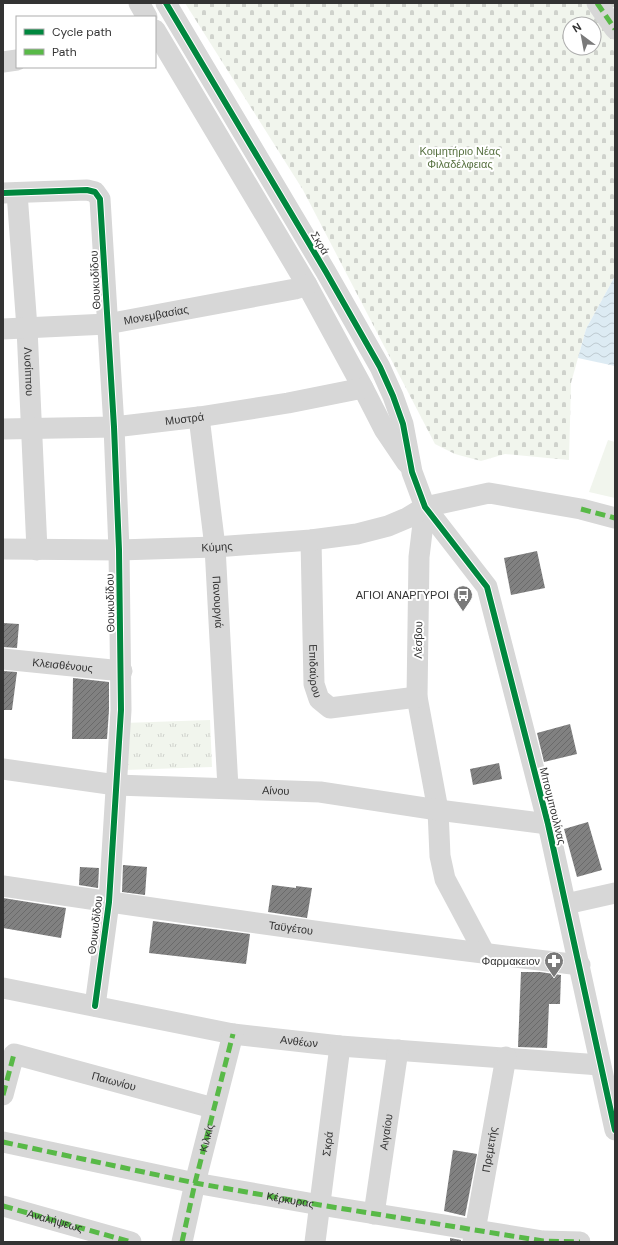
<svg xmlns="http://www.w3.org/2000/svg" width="618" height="1245" viewBox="0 0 618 1245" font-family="'DM Sans',sans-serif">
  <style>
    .grass { fill: url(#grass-tufts) }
    .cemetery { fill: url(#cemetery-stones); fill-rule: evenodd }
    .garden { fill: #f1f5ed }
    .water { fill: url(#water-waves) }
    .building { fill: url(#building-hatch) }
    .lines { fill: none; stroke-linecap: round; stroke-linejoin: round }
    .minor { stroke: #d7d7d7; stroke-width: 21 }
    .quiet { stroke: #58b947; stroke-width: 5; stroke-dasharray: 10 5; stroke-linecap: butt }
    .cycleway-casing { stroke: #fff; stroke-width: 8 }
    .cycleway { stroke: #00873e; stroke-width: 6 }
    .labels { text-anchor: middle; stroke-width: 4; stroke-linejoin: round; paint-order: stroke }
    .park-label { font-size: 11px; fill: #56703f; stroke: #fff }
    .street-label { font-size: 11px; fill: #333; stroke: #fff }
    .poi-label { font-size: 11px; fill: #333; stroke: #fff; text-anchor: end }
  </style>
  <defs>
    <pattern id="grass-tufts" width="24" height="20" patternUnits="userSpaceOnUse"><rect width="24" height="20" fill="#f1f5ed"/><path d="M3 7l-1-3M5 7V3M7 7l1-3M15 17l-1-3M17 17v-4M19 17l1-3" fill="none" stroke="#cfd2cc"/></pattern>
    <pattern id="cemetery-stones" width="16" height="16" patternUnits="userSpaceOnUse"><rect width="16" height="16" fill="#f1f5ed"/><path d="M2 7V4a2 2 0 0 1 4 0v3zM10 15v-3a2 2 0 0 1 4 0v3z" fill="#cfd2cc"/></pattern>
    <pattern id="water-waves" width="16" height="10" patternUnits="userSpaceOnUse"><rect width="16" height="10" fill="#ddebf3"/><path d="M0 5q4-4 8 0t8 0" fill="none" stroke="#becad1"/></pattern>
    <pattern id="building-hatch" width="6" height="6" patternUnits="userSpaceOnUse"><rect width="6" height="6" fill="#818181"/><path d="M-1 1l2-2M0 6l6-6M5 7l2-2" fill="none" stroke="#6a6a6a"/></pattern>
  </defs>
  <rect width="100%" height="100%" fill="#fff"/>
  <polygon class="grass" points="210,720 212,767 125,770 124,723"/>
  <path class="cemetery" d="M185,3H615V276L586,329L571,383L569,460L505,454L481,461L455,454L435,444L303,190ZM570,24H594V48H570Z"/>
  <polygon class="garden" points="608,440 615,442 615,498 589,492"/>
  <polygon class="water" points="615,276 615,366 578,358 586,329"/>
  <g class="building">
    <polygon points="537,551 545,588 511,595 504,558"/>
    <polygon points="3,623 19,624 17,648 3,647"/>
    <polygon points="3,671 17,672 12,710 3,710"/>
    <polygon points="73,678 109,682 109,710 107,739 72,739"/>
    <polygon points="570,724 577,754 544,762 537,733"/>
    <polygon points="499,763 502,779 473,785 470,769"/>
    <polygon points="588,822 602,870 577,877 564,829"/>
    <polygon points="123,865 147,867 145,895 122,892"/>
    <polygon points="80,867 99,868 98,888 79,885"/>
    <polygon points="272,885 296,888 296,886 312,888 307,918 268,912"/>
    <polygon points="3,898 66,908 61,938 3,928"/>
    <polygon points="153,921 250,934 246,964 149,953"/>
    <polygon points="521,972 540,972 561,975 560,1004 549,1004 547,1048 518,1047"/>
    <polygon points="453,1150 477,1154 465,1216 444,1211"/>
    <polygon points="450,1238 461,1240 461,1242 450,1242"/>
  </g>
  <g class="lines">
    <g class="minor">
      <polyline points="139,3 147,17"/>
      <polyline points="166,3 326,272 380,367 393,396 403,424 412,472 425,507 487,587 548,824 615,1130"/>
      <polyline points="597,3 615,29"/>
      <polyline points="155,30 307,285 363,388 384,429 407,463"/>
      <polyline points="3,62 17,60"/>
      <polyline points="3,193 87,190 95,192 100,199 114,427 119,550 121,710 109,902 95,1006"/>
      <path id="s1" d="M17,193L27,328L37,550"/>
      <path id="s2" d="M3,329L107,324L295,289L307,285"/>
      <path id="s3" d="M199,417L215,547L228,788"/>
      <path id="s4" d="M3,429L114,427L199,417L288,403L363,388"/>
      <polyline points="425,507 419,557 417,697 438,810 440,856 445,879 485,954"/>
      <path id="s5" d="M311,540L314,684L319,699L330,708L417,697"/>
      <path id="s6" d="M3,549L119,550L215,547L311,540L357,534L388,526L407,518L425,507L489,493L581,509L615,518"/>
      <path id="s7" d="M3,659L122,671"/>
      <path id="s8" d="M3,769L116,785L320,792L438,810L548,824"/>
      <path id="s9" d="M3,886C195,915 387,942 580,965"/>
      <polyline points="566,904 615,893"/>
      <path id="s10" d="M3,988L233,1034L340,1046L600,1065"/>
      <path id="s11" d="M3,1095L14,1054L213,1108"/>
      <path id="s12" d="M3,1142L195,1183L320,1205L543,1241L580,1242"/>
      <polyline points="3,1206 131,1242"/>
      <path id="s13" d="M374,1214L398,1050"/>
      <polyline points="182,1242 195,1183 233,1034"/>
      <path id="s14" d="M315,1242L340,1046"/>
      <path id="s15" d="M473,1242L506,1057"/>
    </g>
    <g class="quiet">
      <polyline points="597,3 615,29"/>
      <polyline points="581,509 615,518"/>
      <polyline points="3,1095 14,1054"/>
      <polyline points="3,1142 195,1183 320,1205 543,1241 580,1242"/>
      <path id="s16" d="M3,1206L131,1242"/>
      <path id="s17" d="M182,1242L195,1183L233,1034"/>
    </g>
    <g class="cycleway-casing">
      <g id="cycleway">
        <polyline points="166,3 326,272 380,367 393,396 403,424 412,472 425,507 487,587 548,824 615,1130"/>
        <polyline points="3,193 87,190 95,192 100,199 114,427 119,550 121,710 109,902 95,1006"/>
      </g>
    </g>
    <use href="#cycleway" class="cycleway"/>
  </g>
  <defs>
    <g id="bus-pin" transform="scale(1)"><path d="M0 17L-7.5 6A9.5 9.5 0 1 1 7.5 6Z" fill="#7a7a7a" stroke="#fff"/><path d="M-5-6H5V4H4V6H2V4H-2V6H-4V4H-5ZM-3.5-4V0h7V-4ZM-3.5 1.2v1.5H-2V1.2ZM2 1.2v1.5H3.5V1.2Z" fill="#fff"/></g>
    <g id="pharmacy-pin" transform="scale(1)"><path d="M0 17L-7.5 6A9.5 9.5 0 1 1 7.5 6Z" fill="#7a7a7a" stroke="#fff"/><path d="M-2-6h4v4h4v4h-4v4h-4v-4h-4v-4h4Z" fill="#fff"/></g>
  </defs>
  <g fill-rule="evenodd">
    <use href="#bus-pin" x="463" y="595"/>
    <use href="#pharmacy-pin" x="554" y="961"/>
  </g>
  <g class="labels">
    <g class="park-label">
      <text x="460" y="155">Κοιμητήριο Νέας<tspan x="460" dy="13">Φιλαδέλφειας</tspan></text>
    </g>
    <g class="street-label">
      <text transform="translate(320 243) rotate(59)" y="4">Σκρά</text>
      <text transform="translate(95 280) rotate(-93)" y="4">Θουκυδίδου</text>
      <text dy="4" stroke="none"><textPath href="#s2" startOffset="154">Μονεμβασίας</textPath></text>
      <text dy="4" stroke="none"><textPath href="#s1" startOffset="179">Λυσίππου</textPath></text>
      <text dy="4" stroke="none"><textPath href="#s4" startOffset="182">Μυστρά</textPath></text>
      <text dy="4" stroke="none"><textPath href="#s6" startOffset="214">Κύμης</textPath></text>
      <text dy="4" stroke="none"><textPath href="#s3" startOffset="186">Πανουργιά</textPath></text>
      <text transform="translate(110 603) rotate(-91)" y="4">Θουκυδίδου</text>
      <text transform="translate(418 640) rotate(-89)" y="4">Λέσβου</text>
      <text dy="4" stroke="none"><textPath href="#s7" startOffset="60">Κλεισθένους</textPath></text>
      <text dy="4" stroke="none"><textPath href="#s5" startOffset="131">Επιδαύρου</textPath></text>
      <text dy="4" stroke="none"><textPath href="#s8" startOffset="274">Αίνου</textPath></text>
      <text transform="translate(553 806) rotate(76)" y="4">Μπουμπουλίνας</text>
      <text transform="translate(95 925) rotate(-83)" y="4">Θουκυδίδου</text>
      <text dy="4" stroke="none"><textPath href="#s9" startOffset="291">Ταϋγέτου</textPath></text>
      <text dy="4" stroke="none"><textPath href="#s10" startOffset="301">Ανθέων</textPath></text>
      <text dy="4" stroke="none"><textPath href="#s11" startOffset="146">Παιωνίου</textPath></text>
      <text dy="4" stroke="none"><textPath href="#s13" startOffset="83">Αιγαίου</textPath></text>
      <text dy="4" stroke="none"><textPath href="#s17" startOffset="107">Κιλκίς</textPath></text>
      <text dy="4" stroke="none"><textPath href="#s14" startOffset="99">Σκρά</textPath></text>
      <text dy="4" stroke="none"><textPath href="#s15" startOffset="94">Πρεμετής</textPath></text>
      <text dy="4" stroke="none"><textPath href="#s12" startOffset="293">Κέρκυρας</textPath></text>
      <text dy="4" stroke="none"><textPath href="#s16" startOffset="54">Αναλήψεως</textPath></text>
    </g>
    <g class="poi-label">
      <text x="449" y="599">ΑΓΙΟΙ ΑΝΑΡΓΥΡΟΙ</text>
      <text x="540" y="965">Φαρμακειον</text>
    </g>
  </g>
  <rect width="618" height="1245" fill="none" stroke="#333333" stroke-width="8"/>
  <rect x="16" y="16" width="140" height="52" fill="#ffffff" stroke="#adadad"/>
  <rect x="24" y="29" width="20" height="6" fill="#00873e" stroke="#adadad"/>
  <text x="52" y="36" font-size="12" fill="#333333">Cycle path</text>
  <rect x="24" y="49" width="20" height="6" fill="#58b947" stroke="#adadad"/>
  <text x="52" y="56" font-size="12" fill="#333333">Path</text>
  <g transform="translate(582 36) rotate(328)"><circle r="19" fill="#ffffff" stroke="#adadad"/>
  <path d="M0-3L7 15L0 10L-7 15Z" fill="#7a7a7a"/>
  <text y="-6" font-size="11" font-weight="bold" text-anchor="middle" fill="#333333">N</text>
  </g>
</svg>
